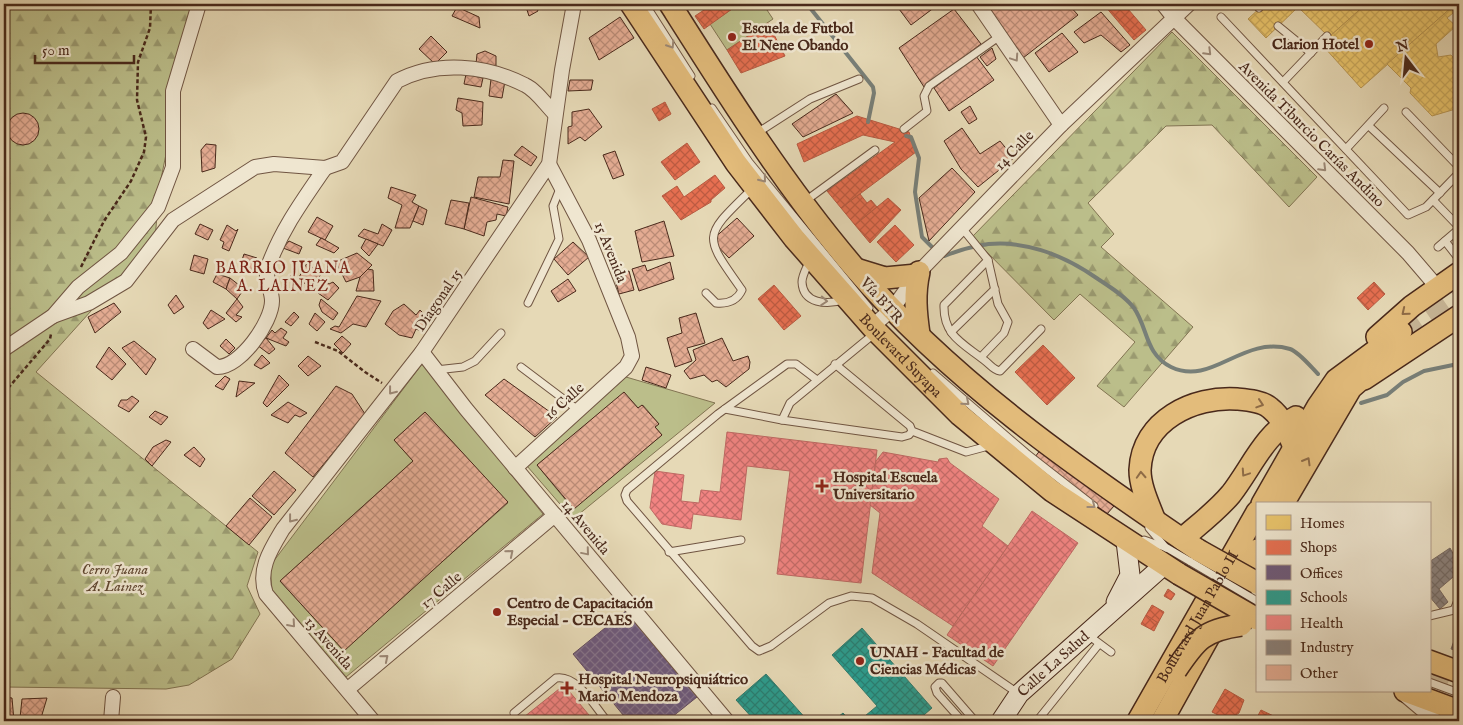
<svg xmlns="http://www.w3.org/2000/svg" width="1463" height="725" viewBox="0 0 1463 725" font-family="'IM FELL English',serif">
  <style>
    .green { fill: #bbbe8a; stroke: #827452; fill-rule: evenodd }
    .forest { fill: url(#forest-firs); stroke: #827452 }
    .homes { fill: url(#homes-cross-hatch); stroke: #b99652 }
    .shops { fill: url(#shops-cross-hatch); stroke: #b85a41 }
    .offices { fill: url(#offices-cross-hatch); stroke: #624b5e }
    .schools { fill: url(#schools-cross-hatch); stroke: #337a6c }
    .health { fill: url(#health-cross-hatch); stroke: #bf6963 }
    .industry { fill: url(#industry-cross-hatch); stroke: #76675f }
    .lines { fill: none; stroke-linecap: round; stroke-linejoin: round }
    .stream { stroke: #787f78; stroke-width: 4 }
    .building { fill: url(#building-cross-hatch); stroke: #49291b }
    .primary-tunnel { stroke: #c7b697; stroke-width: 21; stroke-dasharray: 21 11; stroke-linecap: butt }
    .lane-casing { stroke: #705542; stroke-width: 9 }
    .street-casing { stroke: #705542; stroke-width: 16 }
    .secondary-casing { stroke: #49291b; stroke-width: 21 }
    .primary-casing { stroke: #49291b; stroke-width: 24 }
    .path { stroke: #49291b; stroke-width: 2.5; stroke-dasharray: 4 2.5; stroke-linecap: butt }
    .lane { stroke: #efe6d0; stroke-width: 7 }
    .street { stroke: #efe6d0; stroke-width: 14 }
    .secondary { stroke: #efe6d0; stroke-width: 19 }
    .primary { stroke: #e3bc7b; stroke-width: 21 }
    .lane-bridge-casing { stroke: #705542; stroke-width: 9; stroke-linecap: butt }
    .primary-bridge-casing { stroke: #49291b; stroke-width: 24; stroke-linecap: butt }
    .lane-bridge { stroke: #efe6d0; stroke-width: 7 }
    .primary-bridge { stroke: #e3bc7b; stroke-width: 21 }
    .oneway { stroke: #9c8876 }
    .oneway2 { stroke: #8e6b46 }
    .poi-dot { fill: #8f2418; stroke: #efe6d0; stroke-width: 2 }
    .labels { text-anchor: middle; stroke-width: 5; stroke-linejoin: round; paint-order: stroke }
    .poi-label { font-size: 15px; font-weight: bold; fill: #49291b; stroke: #efe6d0; text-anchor: start }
    .street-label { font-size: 15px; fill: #49291b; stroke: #efe6d0 }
    .park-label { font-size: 15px; font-style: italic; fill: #604731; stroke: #efe6d0 }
    .neighbourhood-label { font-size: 16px; letter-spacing: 1px; fill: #7a1f14; stroke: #efe6d0 }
  </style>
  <defs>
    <pattern id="forest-firs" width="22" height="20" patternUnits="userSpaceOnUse" patternTransform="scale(1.25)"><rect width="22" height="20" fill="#bbbe8a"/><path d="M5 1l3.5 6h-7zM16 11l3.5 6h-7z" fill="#9a9a70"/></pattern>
    <pattern id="homes-cross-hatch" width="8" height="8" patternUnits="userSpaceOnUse" patternTransform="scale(1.25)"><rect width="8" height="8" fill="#e9c46a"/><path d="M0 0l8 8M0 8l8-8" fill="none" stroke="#c9a85b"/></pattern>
    <pattern id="shops-cross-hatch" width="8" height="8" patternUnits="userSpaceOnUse" patternTransform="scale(1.25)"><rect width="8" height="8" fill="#e76f51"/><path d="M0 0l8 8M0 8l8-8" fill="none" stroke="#bd5b42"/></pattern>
    <pattern id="offices-cross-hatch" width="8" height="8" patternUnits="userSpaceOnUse" patternTransform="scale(1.25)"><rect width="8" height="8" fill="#6d597a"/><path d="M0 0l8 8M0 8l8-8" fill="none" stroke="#84728a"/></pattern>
    <pattern id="schools-cross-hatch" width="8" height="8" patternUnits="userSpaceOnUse" patternTransform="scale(1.25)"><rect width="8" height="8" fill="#2a9d8f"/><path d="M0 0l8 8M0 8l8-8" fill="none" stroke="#268074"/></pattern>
    <pattern id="health-cross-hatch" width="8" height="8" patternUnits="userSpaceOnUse" patternTransform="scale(1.25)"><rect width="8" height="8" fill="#f28482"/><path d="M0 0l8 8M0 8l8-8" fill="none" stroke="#c66c6a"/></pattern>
    <pattern id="industry-cross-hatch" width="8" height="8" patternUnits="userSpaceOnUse" patternTransform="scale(1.25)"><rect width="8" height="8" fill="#8a817c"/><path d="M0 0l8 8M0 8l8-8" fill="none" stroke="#736a65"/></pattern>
    <pattern id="building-cross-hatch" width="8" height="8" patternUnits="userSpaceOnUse" patternTransform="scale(1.25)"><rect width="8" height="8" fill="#e4ac93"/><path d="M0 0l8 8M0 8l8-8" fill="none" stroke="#bb8c77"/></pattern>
  </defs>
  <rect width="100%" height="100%" fill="#e6d9b6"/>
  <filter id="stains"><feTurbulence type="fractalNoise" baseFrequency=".004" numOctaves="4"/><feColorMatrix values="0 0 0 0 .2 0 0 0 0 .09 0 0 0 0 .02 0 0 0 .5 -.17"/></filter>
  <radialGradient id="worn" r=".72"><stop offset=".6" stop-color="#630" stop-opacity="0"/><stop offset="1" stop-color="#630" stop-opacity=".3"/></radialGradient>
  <g class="green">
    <polygon points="739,4 763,4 773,19 727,50 710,24"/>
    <path d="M422,364L543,514L346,677L272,590L270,566ZM425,412L508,503L343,650L280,581L413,461L394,440Z"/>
    <path d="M626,377L715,403L573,519L527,466ZM624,393L638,408L643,405L659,424L655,427L662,435L573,509L537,465Z"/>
  </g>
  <g class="forest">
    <polygon points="4,4 196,4 159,189 155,240 36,372 258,552 247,586 260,614 232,659 189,685 166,689 4,687"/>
    <polygon points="1172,32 1317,177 1289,207 1212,125 1166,126 1088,203 1114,234 1101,247 1193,327 1124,407 1097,386 1135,342 1080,294 1054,320 972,237"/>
  </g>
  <g class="homes">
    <polygon points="1260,4 1366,4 1329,37 1298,7 1266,38 1248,19 1262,6"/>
    <polygon points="1366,4 1449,4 1452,7 1361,88 1324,47 1331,41 1329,37"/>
    <polygon points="1452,7 1453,13 1447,18 1456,26 1436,44 1438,57 1451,55 1459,64 1459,108 1432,116 1410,93 1411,88 1387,64"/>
  </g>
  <g class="shops">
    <polygon points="713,4 739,4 704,29 695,16"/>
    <polygon points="1106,4 1134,4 1128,9 1146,30 1134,40 1104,5"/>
    <polygon points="768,23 785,56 741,73 727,50"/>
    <polygon points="665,102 671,114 659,121 652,109"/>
    <polygon points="857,116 909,132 916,152 841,208 827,191 895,142 863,135 804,162 797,144"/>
    <polygon points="687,143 700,162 675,180 661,162"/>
    <polygon points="715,175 725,188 711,200 711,202 681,220 662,196 677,186 684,197"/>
    <polygon points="860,194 867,203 871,200 877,207 855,225 841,208"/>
    <polygon points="888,198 901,210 870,243 855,225"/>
    <polygon points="895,225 914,245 896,262 877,242"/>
    <polygon points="1374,282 1385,294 1368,310 1357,298"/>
    <polygon points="774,285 801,316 784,330 758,299"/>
    <polygon points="1043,345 1075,378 1047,405 1015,372"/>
    <polygon points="1168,589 1175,594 1171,600 1164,596"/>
    <polygon points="1152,605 1164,612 1158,623 1146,615"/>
    <polygon points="1146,615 1158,623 1154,631 1141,624"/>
    <polygon points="1225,689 1244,700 1239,713 1228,720 1212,712"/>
    <polygon points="1261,710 1284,721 1255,721"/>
  </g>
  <polygon class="offices" points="627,610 697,697 667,721 628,721 573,654"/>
  <g class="schools">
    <polygon points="862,628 932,708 917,721 859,721 877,706 832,655"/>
    <polygon points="766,674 808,721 755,721 736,700"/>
    <polygon points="843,713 850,721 833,721"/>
  </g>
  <g class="health">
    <polygon points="727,432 877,450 861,583 777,574 790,471 747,466 741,520 693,514 691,529 662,524 650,508 655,471 684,475 681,501 699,503 701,490 720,492"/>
    <polygon points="883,452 938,462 939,459 947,458 950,463 999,499 982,526 1008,546 953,626 872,573 880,513 870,505 876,461"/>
    <polygon points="1032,511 1078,543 993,666 947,635"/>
    <polygon points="564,685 594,721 519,721"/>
  </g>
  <g class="industry">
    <polygon points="1450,548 1459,564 1459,572 1439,589 1448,602 1440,609 1429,596 1429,562"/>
    <polygon points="1459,627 1459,651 1451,649"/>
  </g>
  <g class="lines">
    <g class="stream">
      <polyline points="807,4 873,87 874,93 868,122"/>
      <polyline points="906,136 911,137 919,158 915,192 922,237 935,250"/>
      <path d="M940,254L944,256C955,252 966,248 977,246C1020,237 1064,255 1098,279C1110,287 1125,296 1134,308C1148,328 1145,354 1171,367C1212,387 1242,335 1290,349C1299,352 1311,367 1318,374"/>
      <polyline points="1361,403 1387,395 1403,382 1424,371 1453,365 1459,368"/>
    </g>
  </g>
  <g class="building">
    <polygon points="525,4 535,4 538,11 529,16"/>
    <polygon points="907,4 939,4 911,25 899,9"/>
    <polygon points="991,4 1068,4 1078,15 1023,58 985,8"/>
    <polygon points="457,7 479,17 480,28 452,16"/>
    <polygon points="954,9 981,44 924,87 899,48"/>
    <polygon points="1101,12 1130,45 1121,52 1101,35 1084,43 1074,32"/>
    <polygon points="620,17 634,38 599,60 589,38"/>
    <polygon points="1062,33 1078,52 1049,72 1035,53"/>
    <polygon points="431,36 447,52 435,64 419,49"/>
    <polygon points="992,48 996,59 987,66 980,57"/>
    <polygon points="485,51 496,56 496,68 476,64 477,54"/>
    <polygon points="976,56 994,80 949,111 934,88"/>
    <polygon points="466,74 483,78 481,87 464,84"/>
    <polygon points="491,79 505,81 502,98 489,96"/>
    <polygon points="570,80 593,80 591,90 568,91"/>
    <polygon points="836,94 853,113 803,137 792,124"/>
    <polygon points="458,98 483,102 482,125 463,126 462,113 456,110"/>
    <polygon points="970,106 977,119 969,124 961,112"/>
    <polygon points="589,109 602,127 585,141 580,137 568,144 568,127 572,126 572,112"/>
    <circle cx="23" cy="129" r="16"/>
    <polygon points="962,128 980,154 1000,141 1014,158 978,187 961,169 944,141"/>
    <polygon points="206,144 216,145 215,168 202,172 201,150"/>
    <polygon points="522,146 537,157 531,166 514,155"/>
    <polygon points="615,151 624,175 613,179 603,155"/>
    <polygon points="503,160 514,161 509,204 474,197 478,177 500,177"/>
    <polygon points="952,168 975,192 929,241 919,198"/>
    <polygon points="391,187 416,195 412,202 419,206 410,228 395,228 402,205 388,198"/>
    <polygon points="471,197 508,207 506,216 497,214 496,220 487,222 484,236 464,229"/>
    <polygon points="451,200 469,203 464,229 445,224"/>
    <polygon points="419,206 427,210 423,225 413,221"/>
    <polygon points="317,217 333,226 325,240 308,232"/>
    <polygon points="737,218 754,236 729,258 712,240"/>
    <polygon points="664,221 674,256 642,262 635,231"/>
    <polygon points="200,224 213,230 208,240 195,234"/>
    <polygon points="382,224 392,230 383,246 358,236 364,229 378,234"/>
    <polygon points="227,225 236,231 238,229 229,251 222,248 224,242 220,240"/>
    <polygon points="321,238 325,240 339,248 334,253 316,245"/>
    <polygon points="366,239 378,244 369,256 361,248"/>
    <polygon points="289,241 302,247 299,254 283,248"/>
    <polygon points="573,242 589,257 568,275 554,259"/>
    <polygon points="357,253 372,265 360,277 346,282 336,262"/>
    <polygon points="244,254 257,258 253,271 240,266"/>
    <polygon points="194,255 208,259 204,274 190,270"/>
    <polygon points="670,262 674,279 639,291 632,269 645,265 647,271"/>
    <polygon points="307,263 321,274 312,288 298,279"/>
    <polygon points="368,269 373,270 374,291 356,291 360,277"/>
    <polygon points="629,271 634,290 619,294 614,275"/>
    <polygon points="217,274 230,278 226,289 213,282"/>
    <polygon points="230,278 244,289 237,299 226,289"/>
    <polygon points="568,279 576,291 558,302 551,291"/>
    <polygon points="324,281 329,284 333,282 339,288 328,300 318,293"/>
    <polygon points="176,295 184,307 174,314 168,305"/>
    <polygon points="357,296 381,301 366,327 353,324 341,333 330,329 335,326 339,327"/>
    <polygon points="237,299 243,307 236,315 242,317 236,322 226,313"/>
    <polygon points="321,299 338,313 333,320 322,312 319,305"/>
    <polygon points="114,303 121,312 95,333 88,317"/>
    <polygon points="404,304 416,315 420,310 428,318 421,331 416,329 412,338 399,335 385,324 393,311"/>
    <polygon points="211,310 225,319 208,329 203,323"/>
    <polygon points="294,312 299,317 291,326 285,322"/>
    <polygon points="315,313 325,322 317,331 309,324"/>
    <polygon points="696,313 705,343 687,348 692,361 675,367 667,338 682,333 679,318"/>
    <polygon points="281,328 287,332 283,338 289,342 286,346 266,338 272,330 275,333"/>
    <polygon points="342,336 351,344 343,353 334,344"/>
    <polygon points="266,338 275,349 269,354 257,345"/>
    <polygon points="722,338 733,361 748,356 750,362 749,369 726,387 717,380 712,382 704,375 690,379 684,371 696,360 693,350"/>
    <polygon points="226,339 235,348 229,354 220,346"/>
    <polygon points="134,341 156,359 146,375 122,348"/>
    <polygon points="109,347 126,364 112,380 96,367"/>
    <polygon points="262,355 270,363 261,369 254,365"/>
    <polygon points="308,356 321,366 308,376 298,366"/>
    <polygon points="646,367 671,375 666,388 642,380"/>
    <polygon points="279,375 289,385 267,407 263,403"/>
    <polygon points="225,376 230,379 223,390 215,386"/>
    <polygon points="504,379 557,417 535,437 485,395"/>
    <polygon points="239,381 255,383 236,397"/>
    <polygon points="336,386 352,394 365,414 313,477 285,453"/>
    <polygon points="624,392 638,408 642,405 659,424 655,427 662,435 574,509 537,465"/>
    <polygon points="132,396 139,401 129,412 118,406 121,400 127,400"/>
    <polygon points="288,402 307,413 300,417 295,415 288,423 271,415"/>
    <polygon points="155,411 168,417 161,425 149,417"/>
    <polygon points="425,412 508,502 344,651 280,581 413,461 394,440"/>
    <polygon points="166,440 171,442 152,466 145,459 153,447"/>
    <polygon points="194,447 205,459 200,467 184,455"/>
    <polygon points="1041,449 1114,506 1107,514 1035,457"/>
    <polygon points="274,471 296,490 274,515 252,496"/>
    <polygon points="250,498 272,517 249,545 226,526"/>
    <polygon points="4,697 12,698 14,721 4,721"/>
    <polygon points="47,698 41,718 20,718 22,699"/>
  </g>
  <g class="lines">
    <g class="primary-tunnel">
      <polyline points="1401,332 1459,292"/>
      <polyline points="1429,674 1459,688"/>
    </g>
    <g class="lane-casing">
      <g id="lane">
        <polyline points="645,4 691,76"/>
        <polyline points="1255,4 1259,8"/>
        <polyline points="1221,17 1408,215 1426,207 1458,174 1459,170"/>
        <polyline points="1278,26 1311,53"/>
        <polyline points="1283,82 1327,36"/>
        <polyline points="712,108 749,162 869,308"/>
        <polyline points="1406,112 1459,167"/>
        <polyline points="1369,126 1440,193"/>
        <polyline points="904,129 927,111 924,96 929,86 1000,36"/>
        <polyline points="757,133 810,99 859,79"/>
        <polyline points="1346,149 1384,108"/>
        <polyline points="1433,200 1459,227"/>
        <polyline points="804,202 875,150"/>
        <polyline points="962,228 988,260 998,304 1008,322 1004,333 981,357"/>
        <polyline points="1445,241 1459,259"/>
        <polyline points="1438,247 1459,229"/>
        <path d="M810,260C807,267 802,275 802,282C803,304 827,305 843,300"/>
        <path d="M988,260L944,305C943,336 964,344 984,360C990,364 993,370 1000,371L1041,329"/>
        <path d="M706,293L716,303C727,304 737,301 742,290C702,234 703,237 752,189"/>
        <polyline points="528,303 559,239 553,206 561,186"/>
        <polyline points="951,332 995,289"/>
        <polyline points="875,333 790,403 782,420 902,437 909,435 912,431"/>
        <polyline points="835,364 910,426 912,431 966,452 992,445"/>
        <polyline points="521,367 578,410"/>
        <polyline points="436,370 463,367 475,361 501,333"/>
        <polyline points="933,373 1026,453 1094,506"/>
        <polyline points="817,380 796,364 787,364 718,414 627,490 625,495 627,501 752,646 759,651 771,646 829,603 851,596 872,598 917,624 1019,694"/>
        <polyline points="725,409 782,420"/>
        <polyline points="1149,528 1166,548"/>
        <polyline points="1144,540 1167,548 1191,562"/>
        <polyline points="669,552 741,540"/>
        <polyline points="1454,610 1459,598"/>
        <polyline points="1429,616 1454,610 1459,611"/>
        <polyline points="1088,635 1111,652"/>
        <polyline points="1429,682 1459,693"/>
        <path d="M514,713L556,678C577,674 595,707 607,721"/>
        <polyline points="962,721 937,693 935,687 939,683 942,683 975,721"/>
        <polyline points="1037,721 1099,644"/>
      </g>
    </g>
    <g class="street-casing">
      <g id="street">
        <polyline points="978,4 1061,125"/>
        <polyline points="1163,4 1174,18 1408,253 1438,288"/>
        <path d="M53,316L89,303L126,281L173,220L255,167L274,164L325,168L342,162L397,81C437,60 486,65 525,85C536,90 546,105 555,114"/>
        <polyline points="872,327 893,308 919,272 1061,125 1189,4"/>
        <polyline points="4,349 53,316 78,287 121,253 158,207 173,167 173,91 199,4"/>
        <path d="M193,349L217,367C240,368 272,322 272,301C272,289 264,280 268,267C281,230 303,200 325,168"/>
        <polyline points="422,352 466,409 727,721"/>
        <polyline points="515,468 626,367 632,356 628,337 589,240 549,164"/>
        <polyline points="348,689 555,515"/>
        <polyline points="1405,695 1436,721"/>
        <polyline points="111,721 113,697"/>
        <path d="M373,721L266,594C257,570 271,549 283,529L422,352L549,164L562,70L574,4"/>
      </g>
    </g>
    <g class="secondary-casing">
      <g id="secondary">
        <polyline points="1116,602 1130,575 1126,541"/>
        <path id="s1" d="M1001,721L1019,694L1164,565"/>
      </g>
    </g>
    <g class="primary-casing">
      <g id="primary">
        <path id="s2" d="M631,4L736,163L794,238L874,329L960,415L1052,491L1179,574"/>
        <path d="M670,4C727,94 784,185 853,266C950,380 1075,467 1198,550"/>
        <polyline points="859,270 885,278 917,275"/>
        <path d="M919,334C916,313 914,294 919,272"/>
        <polyline points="1377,337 1412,306 1459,273"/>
        <polyline points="1364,379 1459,316"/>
        <polyline points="1262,504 1318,406 1336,380 1401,332"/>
        <polyline points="1283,504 1351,388 1374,368"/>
        <path d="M1155,521C1149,505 1140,487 1140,470C1142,420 1194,396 1237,399C1248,400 1262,401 1270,408C1283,418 1288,433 1294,447"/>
        <path d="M1182,539C1198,525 1217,511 1231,494C1252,467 1264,434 1296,417"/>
        <polyline points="1429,661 1459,672"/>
        <polyline points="1405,691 1459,711"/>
        <path id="s3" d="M1138,721L1257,512"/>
        <polyline points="1162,721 1257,550"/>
      </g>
    </g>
    <g class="path">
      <polyline points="81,267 104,221 131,181 144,152 146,137 137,100 138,62 150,28 151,4"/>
      <polyline points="315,342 338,351 365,372 382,383"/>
      <polyline points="4,393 50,339 51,334"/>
    </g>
    <use href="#lane" class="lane"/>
    <use href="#street" class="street"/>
    <use href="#secondary" class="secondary"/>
    <use href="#primary" class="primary"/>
    <g class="lane-bridge-casing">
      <polyline id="lane-bridge" points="1191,562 1257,601"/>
    </g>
    <g class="primary-bridge-casing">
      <g id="primary-bridge">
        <polyline points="1198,550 1257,583"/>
        <polyline points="1179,574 1257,619"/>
        <path d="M1176,670C1196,640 1204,630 1241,625"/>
      </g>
    </g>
    <use href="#lane-bridge" class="lane-bridge"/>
    <use href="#primary-bridge" class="primary-bridge"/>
  </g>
  <defs><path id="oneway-chevron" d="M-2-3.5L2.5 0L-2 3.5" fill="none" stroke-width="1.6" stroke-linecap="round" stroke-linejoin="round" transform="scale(1.25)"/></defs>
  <g class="oneway">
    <use href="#oneway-chevron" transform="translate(671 45) rotate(57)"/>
    <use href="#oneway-chevron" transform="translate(1208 52) rotate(45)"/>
    <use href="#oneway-chevron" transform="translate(1015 58) rotate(56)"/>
    <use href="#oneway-chevron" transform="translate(1323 168) rotate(45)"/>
    <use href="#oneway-chevron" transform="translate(763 179) rotate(51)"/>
    <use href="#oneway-chevron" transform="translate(824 301) rotate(4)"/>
    <use href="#oneway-chevron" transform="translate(392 391) rotate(128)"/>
    <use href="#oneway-chevron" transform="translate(966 402) rotate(40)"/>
    <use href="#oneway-chevron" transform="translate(1092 505) rotate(38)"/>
    <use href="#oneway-chevron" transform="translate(292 519) rotate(128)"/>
    <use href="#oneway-chevron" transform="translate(586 552) rotate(50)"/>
    <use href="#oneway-chevron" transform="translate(510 553) rotate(-40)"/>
    <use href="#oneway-chevron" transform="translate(292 624) rotate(49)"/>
    <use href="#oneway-chevron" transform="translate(385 658) rotate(-40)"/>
  </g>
  <g class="oneway2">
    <use href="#oneway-chevron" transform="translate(1405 312) rotate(141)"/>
    <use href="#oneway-chevron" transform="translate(1260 404) rotate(18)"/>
    <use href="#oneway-chevron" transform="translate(1307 461) rotate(-60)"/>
    <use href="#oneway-chevron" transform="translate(1245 473) rotate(124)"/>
    <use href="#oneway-chevron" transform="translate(1141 475) rotate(-93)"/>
  </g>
  <g class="poi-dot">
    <circle cx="732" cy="37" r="5"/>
    <circle cx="1369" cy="44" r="5"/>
    <path d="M819.5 478.5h5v5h5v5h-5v5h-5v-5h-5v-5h5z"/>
    <circle cx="497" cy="612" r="5"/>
    <circle cx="860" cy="661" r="5"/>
    <path d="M564.5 680.5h5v5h5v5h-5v5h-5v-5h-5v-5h5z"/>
  </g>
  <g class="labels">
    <g class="poi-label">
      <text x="742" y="33">Escuela de Futbol<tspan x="742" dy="17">El Nene Obando</tspan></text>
      <text x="1359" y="49" text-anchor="end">Clarion Hotel</text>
      <text x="833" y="482">Hospital Escuela<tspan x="833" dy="17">Universitario</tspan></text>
      <text x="507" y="608">Centro de Capacitación<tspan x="507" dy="17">Especial - CECAES</tspan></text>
      <text x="870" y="657">UNAH - Facultad de<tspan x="870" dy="17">Ciencias Médicas</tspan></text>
      <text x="578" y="684">Hospital Neuropsiquiátrico<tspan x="578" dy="17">Mario Mendoza</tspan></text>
    </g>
    <g class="street-label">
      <text transform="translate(1312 134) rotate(45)" y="5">Avenida Tiburcio Carías Andino</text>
      <text transform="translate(1014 150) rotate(-46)" y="5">14 Calle</text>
      <text transform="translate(611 252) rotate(68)" y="5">15 Avenida</text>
      <text transform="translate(438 300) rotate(-56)" y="5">Diagonal 15</text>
      <text transform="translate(882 300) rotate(48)" y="5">Vía BTR</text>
      <text dy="5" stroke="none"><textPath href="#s2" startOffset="444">Boulevard Suyapa</textPath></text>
      <text transform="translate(564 401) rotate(-42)" y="5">16 Calle</text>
      <text transform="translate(586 527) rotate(50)" y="5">14 Avenida</text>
      <text transform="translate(441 590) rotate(-40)" y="5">17 Calle</text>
      <text dy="5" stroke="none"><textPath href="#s3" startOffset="120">Boulevard Juan Pablo II</textPath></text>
      <text transform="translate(329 643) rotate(49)" y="5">13 Avenida</text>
      <text dy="5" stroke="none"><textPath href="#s1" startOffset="78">Calle La Salud</textPath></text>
    </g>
    <g class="park-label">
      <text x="115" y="574">Cerro Juana<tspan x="115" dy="17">A. Lainez</tspan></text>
    </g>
    <g class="neighbourhood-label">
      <text x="283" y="273">BARRIO JUANA<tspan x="283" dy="18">A. LAINEZ</tspan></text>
    </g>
  </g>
  <rect width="1463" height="725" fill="none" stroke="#e6d9b6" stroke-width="20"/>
  <rect x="5" y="5" width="1453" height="715" fill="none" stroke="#49291b" stroke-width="2.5"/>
  <rect x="10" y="10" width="1443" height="705" fill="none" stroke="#49291b"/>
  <rect x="1256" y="502" width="175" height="190" fill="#efe6d0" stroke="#ad9a88"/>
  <rect x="1266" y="515" width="25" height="15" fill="#e9c46a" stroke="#ad9a88"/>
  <text x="1300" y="528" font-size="15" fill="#49291b">Homes</text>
  <rect x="1266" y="540" width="25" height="15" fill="#e76f51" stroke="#ad9a88"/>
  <text x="1300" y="552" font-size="15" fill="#49291b">Shops</text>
  <rect x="1266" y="565" width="25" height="15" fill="#6d597a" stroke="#ad9a88"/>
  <text x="1300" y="578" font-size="15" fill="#49291b">Offices</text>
  <rect x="1266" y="590" width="25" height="15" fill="#2a9d8f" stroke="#ad9a88"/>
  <text x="1300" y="602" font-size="15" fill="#49291b">Schools</text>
  <rect x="1266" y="615" width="25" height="15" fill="#f28482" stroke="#ad9a88"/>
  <text x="1300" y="628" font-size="15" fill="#49291b">Health</text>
  <rect x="1266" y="640" width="25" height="15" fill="#8a817c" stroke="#ad9a88"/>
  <text x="1300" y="652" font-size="15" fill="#49291b">Industry</text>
  <rect x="1266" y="665" width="25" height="15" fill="#e4ac93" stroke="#ad9a88"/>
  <text x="1300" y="678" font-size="15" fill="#49291b">Other</text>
  <g transform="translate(1406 58) rotate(344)" stroke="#efe6d0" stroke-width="4" paint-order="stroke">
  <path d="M0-4L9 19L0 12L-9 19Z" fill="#49291b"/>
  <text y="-8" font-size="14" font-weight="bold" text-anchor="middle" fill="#49291b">N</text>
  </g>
  <path d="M35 55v8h99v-8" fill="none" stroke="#49291b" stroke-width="2.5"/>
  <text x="42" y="55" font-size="15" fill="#49291b" stroke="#efe6d0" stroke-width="4" paint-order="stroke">50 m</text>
  <rect width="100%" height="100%" filter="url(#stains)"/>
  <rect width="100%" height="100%" fill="url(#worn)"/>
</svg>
